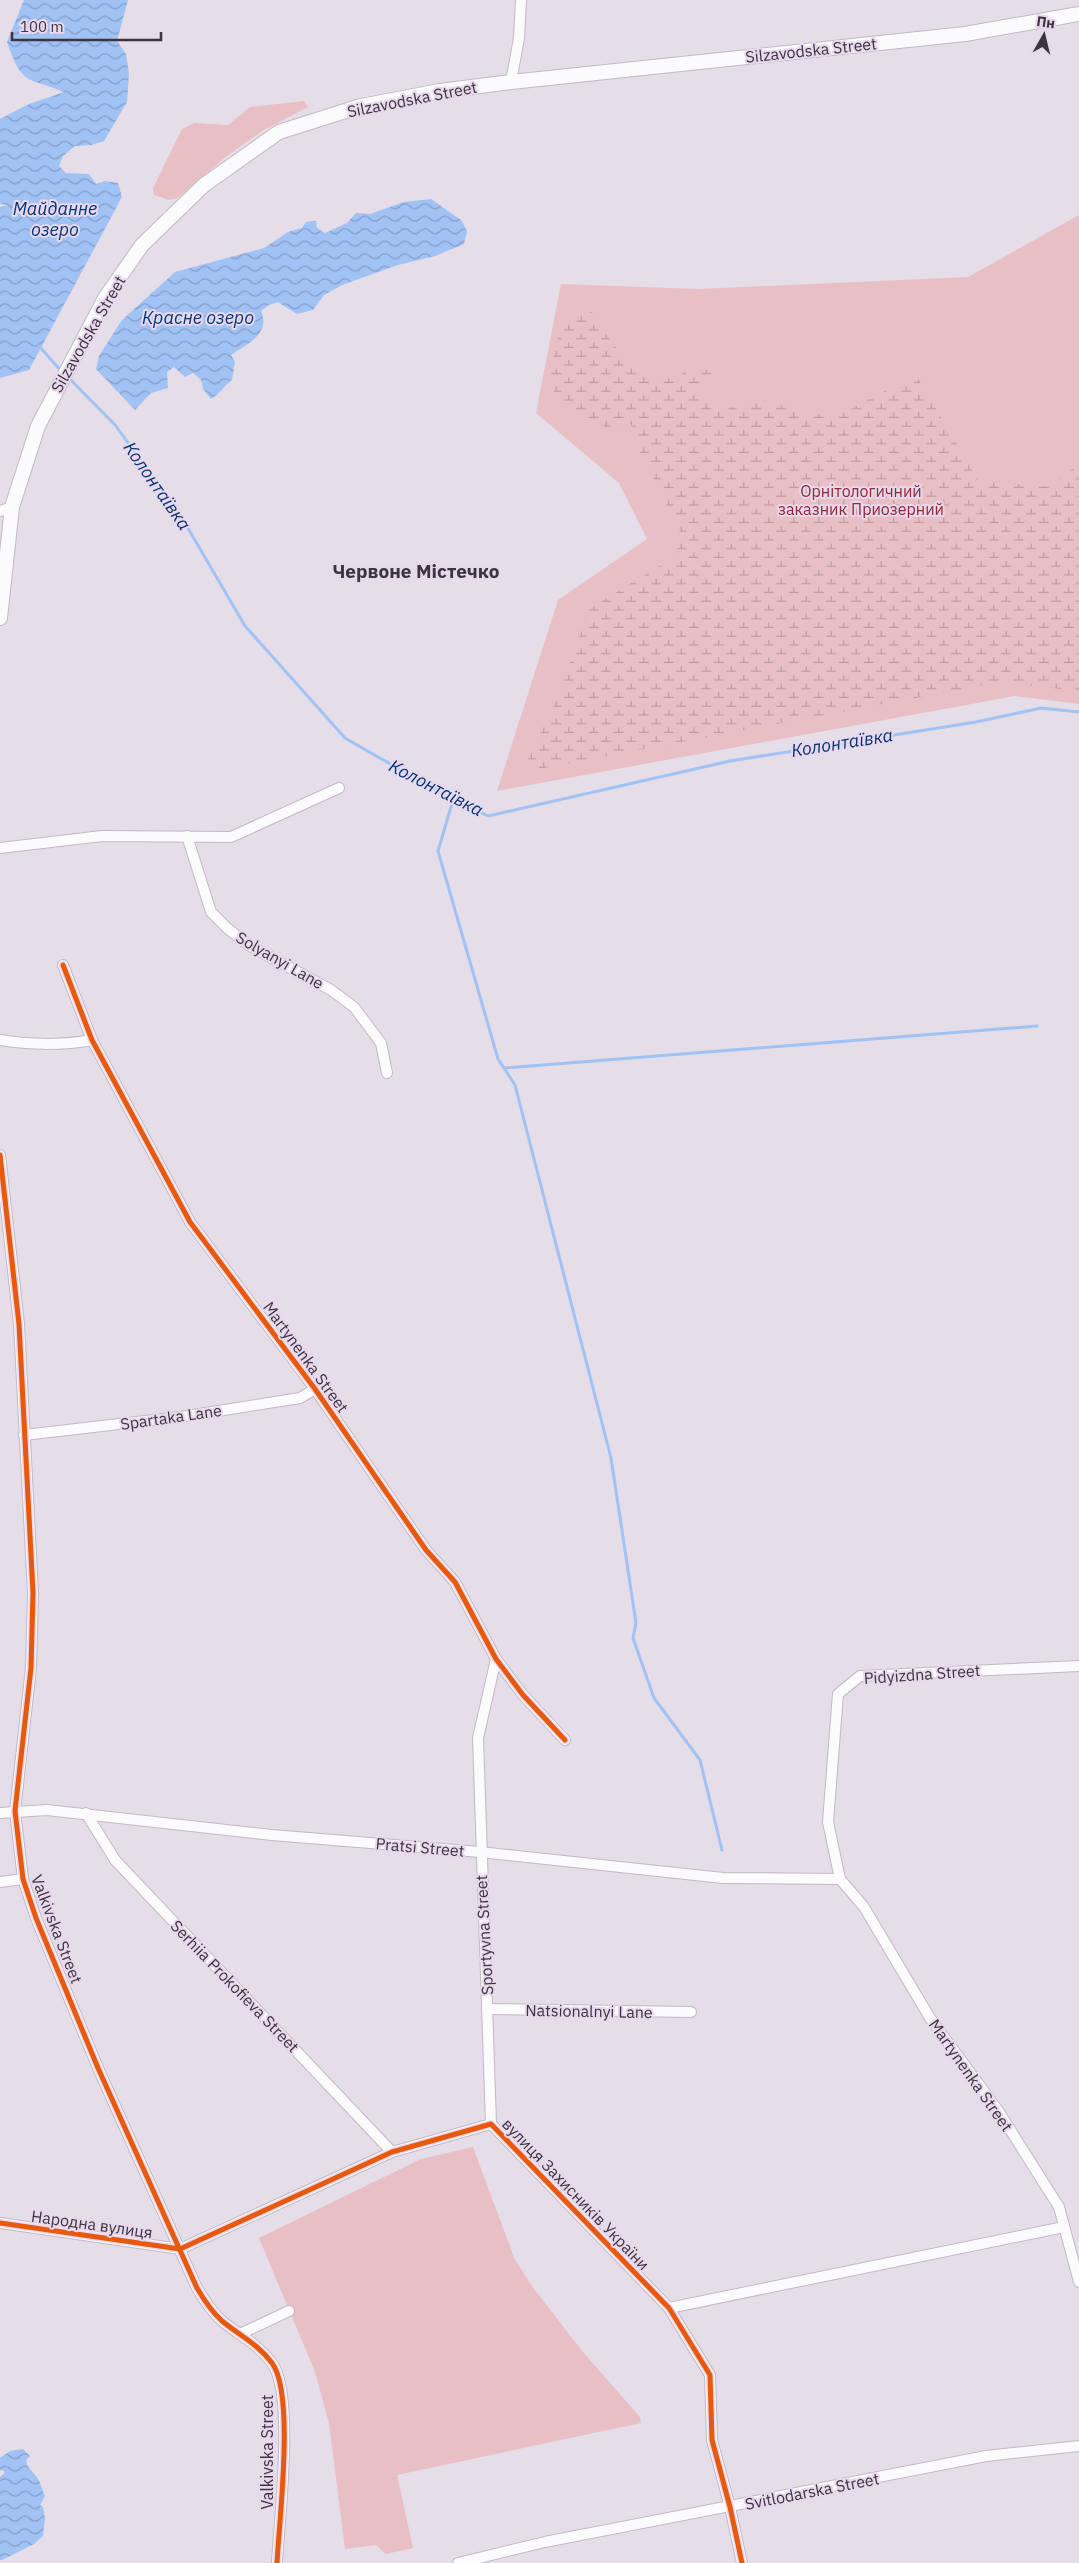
<svg xmlns="http://www.w3.org/2000/svg" width="1079" height="2563" viewBox="0 0 1079 2563" font-family="'IBM Plex Sans',sans-serif">
  <style>
    .green { fill: #e8bfc4 }
    .wetland { fill: url(#wetland-marsh) }
    .water { fill: url(#water-waves) }
    .lines { fill: none; stroke-linecap: round; stroke-linejoin: round }
    .stream { stroke: #a1c2f5; stroke-width: 3 }
    .minor-casing { stroke: #c0bac3; stroke-width: 12 }
    .major-casing { stroke: #c0bac3; stroke-width: 16 }
    .minor { stroke: #fbfafc; stroke-width: 10 }
    .major { stroke: #fbfafc; stroke-width: 14 }
    .cycleway-casing { stroke: #e8d8ed; stroke-width: 8 }
    .cycleway { stroke: #e8590c; stroke-width: 5 }
    .labels { text-anchor: middle; stroke-width: 4; stroke-linejoin: round; paint-order: stroke }
    .street-label { font-size: 16px; fill: #3b353d; stroke: #e8d8ed }
    .park-label { font-size: 16px; fill: #932733; stroke: #e8d8ed }
    .water-label { font-size: 18px; font-style: italic; fill: #033571; stroke: #e8d8ed }
    .quarter-label { font-size: 19px; font-weight: bold; fill: #3b353d; stroke: #e8d8ed }
  </style>
  <defs>
    <pattern id="wetland-marsh" width="20" height="14" patternUnits="userSpaceOnUse" patternTransform="scale(1.25)"><rect width="20" height="14" fill="#e8bfc4"/><path d="M1 5h8M5 5V1M11 12h8M15 12V8" fill="none" stroke="#bd9ca0"/></pattern>
    <pattern id="water-waves" width="16" height="10" patternUnits="userSpaceOnUse" patternTransform="scale(1.25)"><rect width="16" height="10" fill="#a1c2f5"/><path d="M0 5q4-4 8 0t8 0" fill="none" stroke="#849ec8"/></pattern>
  </defs>
  <rect width="100%" height="100%" fill="#e5dde8"/>
  <g class="green">
    <polygon points="304,101 308,107 262,131 223,159 178,198 169,200 154,195 153,188 182,129 194,123 228,125 250,107"/>
    <polygon points="1079,215 1079,704 1015,696 497,791 558,600 647,539 619,483 536,413 561,284 698,289 968,277"/>
    <polygon points="473,2147 515,2260 534,2289 583,2352 640,2417 641,2423 397,2475 413,2548 386,2554 376,2545 345,2549 329,2423 315,2372 259,2238 421,2159"/>
  </g>
  <path class="wetland" d="M592,312C605,334 636,384 666,379C676,378 688,370 698,367L716,372L700,383L701,396L725,410L755,398L833,418L916,375L978,480L1051,487L1079,463V691L1000,682L522,772L561,690L589,609L676,556L680,532L638,448L631,424L614,432L599,424L573,415L554,392L551,371L559,331L582,315Z"/>
  <g class="water">
    <path d="M24,0H128L117,41L126,54L129,74L127,102L104,141L91,145L75,146L63,156L59,166L66,173L89,174L96,184L105,181L118,183L122,197L29,370L0,378V207L8,205L0,204V119L29,104L64,92C27,77 22,86 7,42Z"/>
    <path d="M431,199L461,220L467,231L464,244L435,256L398,265L342,285L324,295L313,310L297,314L278,302L269,305L261,311C271,334 247,344 231,355L235,362L232,380C224,386 220,394 211,399L203,389L201,380L193,373L185,377L174,367L167,372L168,388L151,393L135,410L96,369L99,356L122,320L175,272L264,248L288,232L302,228L306,222L316,221L317,228L325,233L347,223L356,213L370,214L404,202Z"/>
    <path d="M23,2449L30,2456L26,2460C27,2470 36,2473 39,2481C42,2486 42,2490 45,2496L40,2505L43,2507L45,2518L43,2536L34,2544L2,2560H0V2477L4,2474V2471L0,2470V2458L10,2451Z"/>
  </g>
  <g class="lines">
    <g class="stream">
      <polyline points="39,346 61,371"/>
      <polyline points="68,377 116,426 185,523 245,626 345,738 453,800 488,816 730,761 976,722 1041,708 1079,712"/>
      <polyline points="453,800 438,851 498,1059 515,1085 611,1458 636,1623 633,1638 654,1698 700,1760 722,1850"/>
      <polyline points="504,1068 1037,1026"/>
    </g>
    <g class="minor-casing">
      <g id="minor">
        <polyline points="511,82 519,38 521,0"/>
        <polyline points="0,511 12,507"/>
        <polyline points="187,836 211,912 227,928 250,946 331,990 354,1007 381,1043 387,1073"/>
        <polyline points="0,848 102,836 231,837 339,788"/>
        <polyline points="63,965 92,1040 190,1222 315,1389 426,1550 455,1582 496,1659 523,1695 565,1740"/>
        <path d="M0,1040C32,1045 60,1046 92,1040"/>
        <path d="M0,1155L19,1324L33,1593L31,1668L15,1811L23,1879L36,1918L98,2068L197,2288C204,2300 211,2311 222,2321C239,2335 258,2344 272,2363C295,2394 279,2521 277,2563"/>
        <polyline points="24,1435 180,1417 300,1398 315,1389"/>
        <polyline points="1079,1666 860,1676 838,1694 828,1822 840,1879 864,1907 930,2018 997,2109 1059,2207 1079,2282"/>
        <polyline points="0,1813 47,1810 272,1835 480,1852 723,1878 840,1879"/>
        <polyline points="86,1813 115,1860 392,2152"/>
        <polyline points="0,1882 23,1879"/>
        <polyline points="488,2009 691,2012"/>
        <polyline points="491,2124 478,1738 496,1659"/>
        <polyline points="0,2223 180,2249 392,2152 491,2124 669,2308 710,2375 712,2440 730,2507 742,2563"/>
        <polyline points="669,2308 1064,2227"/>
        <polyline points="240,2334 289,2311"/>
        <polyline points="458,2563 545,2542 986,2456 1079,2446"/>
      </g>
    </g>
    <g class="major-casing">
      <polyline id="major" points="0,618 12,507 38,426 105,298 142,245 204,185 279,132 361,106 440,91 511,82 965,34 1079,14"/>
    </g>
    <use href="#minor" class="minor"/>
    <use href="#major" class="major"/>
    <g class="cycleway-casing">
      <g id="cycleway">
        <polyline points="63,965 92,1040 190,1222 315,1389 426,1550 455,1582 496,1659 523,1695 565,1740"/>
        <path d="M0,1155L19,1324L33,1593L31,1668L15,1811L23,1879L36,1918L98,2068L197,2288C204,2300 211,2311 222,2321C239,2335 258,2344 272,2363C295,2394 279,2521 277,2563"/>
        <polyline points="0,2223 180,2249 392,2152 491,2124 669,2308 710,2375 712,2440 730,2507 742,2563"/>
      </g>
    </g>
    <use href="#cycleway" class="cycleway"/>
  </g>
  <g class="labels">
    <g class="street-label">
      <text transform="translate(811 50) rotate(-6)" y="6">Silzavodska Street</text>
      <text transform="translate(412 99) rotate(-11)" y="6">Silzavodska Street</text>
      <text transform="translate(88 334) rotate(-60)" y="6">Silzavodska Street</text>
      <text transform="translate(280 960) rotate(30)" y="6">Solyanyi Lane</text>
      <text transform="translate(306 1357) rotate(54)" y="6">Martynenka Street</text>
      <text transform="translate(171 1417) rotate(-8)" y="6">Spartaka Lane</text>
      <text transform="translate(922 1674) rotate(-4)" y="6">Pidyizdna Street</text>
      <text transform="translate(420 1847) rotate(5)" y="6">Pratsi Street</text>
      <text transform="translate(57 1929) rotate(69)" y="6">Valkivska Street</text>
      <text transform="translate(484 1935) rotate(-93)" y="6">Sportyvna Street</text>
      <text transform="translate(235 1986) rotate(46)" y="6">Serhiia Prokofieva Street</text>
      <text transform="translate(589 2011) rotate(1)" y="6">Natsionalnyi Lane</text>
      <text transform="translate(971 2075) rotate(55)" y="6">Martynenka Street</text>
      <text transform="translate(576 2194) rotate(46)" y="6">вулиця Захисників України</text>
      <text transform="translate(92 2224) rotate(8)" y="6">Народна вулиця</text>
      <text transform="translate(267 2452) rotate(-90)" y="6">Valkivska Street</text>
      <text transform="translate(812 2491) rotate(-11)" y="6">Svitlodarska Street</text>
    </g>
    <g class="park-label">
      <text x="861" y="497">Орнiтологичний<tspan x="861" dy="18">заказник Приозерний</tspan></text>
    </g>
    <g class="water-label">
      <text x="55" y="215">Майданне<tspan x="55" dy="21">озеро</tspan></text>
      <text x="198" y="324">Красне озеро</text>
      <text transform="translate(157 486) rotate(55)" y="6">Колонтаївка</text>
      <text transform="translate(842 743) rotate(-9)" y="6">Колонтаївка</text>
      <text transform="translate(436 788) rotate(27)" y="6">Колонтаївка</text>
    </g>
    <g class="quarter-label">
      <text x="416" y="578">Червоне Містечко</text>
    </g>
  </g>
  <g transform="translate(1044 35) rotate(8)" stroke="#e8d8ed" stroke-width="4" paint-order="stroke">
  <path d="M0-4L9 19L0 12L-9 19Z" fill="#3b353d"/>
  <text y="-8" font-size="14" font-weight="bold" text-anchor="middle" fill="#3b353d">Пн</text>
  </g>
  <path d="M12 32v8h149v-8" fill="none" stroke="#3b353d" stroke-width="2.5"/>
  <text x="20" y="32" font-size="15" fill="#3b353d" stroke="#e8d8ed" stroke-width="4" paint-order="stroke">100 m</text>
</svg>
